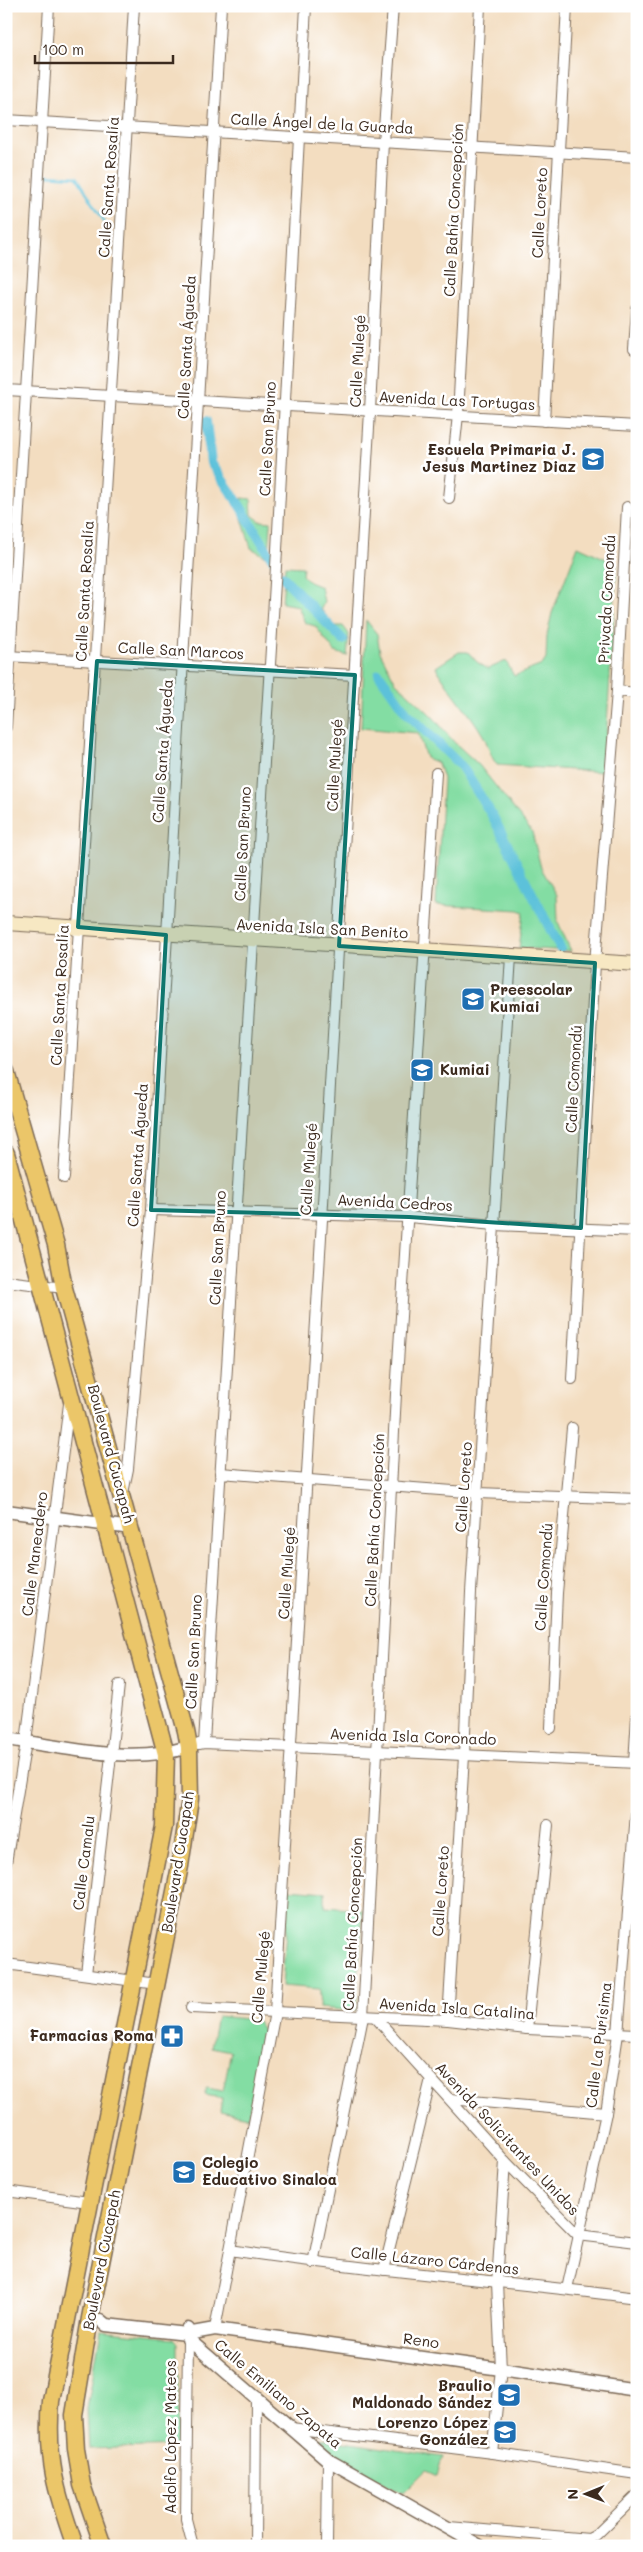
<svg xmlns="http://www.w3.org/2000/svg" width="643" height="2552" viewBox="0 0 643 2552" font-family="Mali,sans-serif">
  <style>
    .green { fill: #83dda3; stroke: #5f8460 }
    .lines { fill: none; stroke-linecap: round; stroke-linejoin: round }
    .stream { stroke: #5cc1da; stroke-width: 2.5 }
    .canal { stroke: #5cc1da; stroke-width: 10 }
    .minor-casing { stroke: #7b6957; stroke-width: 12 }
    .tertiary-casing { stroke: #7b6957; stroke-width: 15 }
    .secondary-casing { stroke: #7b6957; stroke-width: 16 }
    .primary-casing { stroke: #7b6957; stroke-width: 19 }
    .minor { stroke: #fff; stroke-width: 10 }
    .tertiary { stroke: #fff; stroke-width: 12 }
    .secondary { stroke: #f7e8c3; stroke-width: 14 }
    .primary { stroke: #ebc669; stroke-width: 16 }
    .marked { fill: #0f766e; fill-opacity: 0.2; stroke: #0f766e; stroke-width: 4; stroke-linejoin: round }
    .labels { text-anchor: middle; stroke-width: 5; stroke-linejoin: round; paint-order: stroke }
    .street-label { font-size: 15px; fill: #3b2a1e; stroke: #fff }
    .poi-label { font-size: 15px; font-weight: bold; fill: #3b2a1e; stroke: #fff; text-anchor: end }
  </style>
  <rect width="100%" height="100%" fill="#fff"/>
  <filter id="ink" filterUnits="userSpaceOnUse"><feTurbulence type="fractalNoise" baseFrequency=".02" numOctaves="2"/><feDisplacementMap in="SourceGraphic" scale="10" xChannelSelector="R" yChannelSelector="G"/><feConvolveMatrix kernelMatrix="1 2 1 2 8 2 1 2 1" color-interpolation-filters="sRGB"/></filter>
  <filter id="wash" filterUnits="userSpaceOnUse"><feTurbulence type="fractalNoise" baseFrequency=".0096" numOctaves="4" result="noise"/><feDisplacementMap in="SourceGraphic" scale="20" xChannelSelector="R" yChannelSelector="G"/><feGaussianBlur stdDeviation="1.12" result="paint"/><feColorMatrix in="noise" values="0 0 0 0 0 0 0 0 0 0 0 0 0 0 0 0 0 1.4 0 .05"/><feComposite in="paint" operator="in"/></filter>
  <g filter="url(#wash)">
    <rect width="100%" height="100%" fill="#f3ddc0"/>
    <g class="green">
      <polygon points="242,498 251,499 252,515 260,521 271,522 269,558 251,548 240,512"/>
      <path d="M578,546L617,564L604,772L497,765C490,756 489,747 484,737C470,712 450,692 436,667L459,652H468L477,662L488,669L506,661L514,676L542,665L546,659L547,635L552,613Z"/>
      <polygon points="285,566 303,567 302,575 309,582 321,587 324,602 321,609 334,626 343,626 349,634 347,656 335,652 315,626 305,623 298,606 282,603"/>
      <polygon points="366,620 377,634 380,652 395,681 433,717 454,742 479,765 532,832 541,868 557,895 558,922 571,951 519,948 524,912 519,910 436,905 443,779 438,763 426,758 418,733 361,728"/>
      <polygon points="289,1889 325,1892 325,1907 363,1910 356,2011 319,2008 320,1989 282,1986"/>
      <polygon points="217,2016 256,2020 264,2031 248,2117 220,2111 222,2098 205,2095 207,2088 223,2091 231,2051 211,2047"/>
      <polygon points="101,2330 174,2338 178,2343 178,2446 89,2449 87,2409"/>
      <polygon points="310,2437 443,2457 437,2475 426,2470 403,2493 330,2455"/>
    </g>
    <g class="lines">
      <polyline class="stream" points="45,175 77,177 109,229"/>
      <g class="canal">
        <polyline points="206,421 211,463 235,498 272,558"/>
        <polyline points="282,576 343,640"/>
        <polyline points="379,674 406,712 462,767 492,815 560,948"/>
      </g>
    </g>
  </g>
  <g filter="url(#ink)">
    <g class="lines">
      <g class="minor-casing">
        <g id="minor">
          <polyline points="6,120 637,157"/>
          <polyline points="634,349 637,309"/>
          <polyline points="6,390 637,426"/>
          <polyline points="544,421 567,6"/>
          <polyline points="449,498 458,415 480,6"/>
          <polyline points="6,656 355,675"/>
          <polyline points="617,691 637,693"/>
          <polyline points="6,727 49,6"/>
          <polyline points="64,1178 134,6"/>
          <polyline points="151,1210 409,1217 494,1225 637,1231"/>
          <polyline points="6,1281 64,1288"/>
          <polyline points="572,1379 595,963 617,691 627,507"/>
          <polyline points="220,1473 479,1493 637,1499"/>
          <polyline points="123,1493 128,1469 151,1210 221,6"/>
          <polyline points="551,1728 557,1593 572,1428"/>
          <polyline points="204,1743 277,550 306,6"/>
          <polyline points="199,1744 204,1743 637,1763"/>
          <polyline points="634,1763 637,1716"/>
          <polyline points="6,1863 26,1742 69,1404"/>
          <polyline points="6,1964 157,1984"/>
          <polyline points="86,1974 119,1685"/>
          <polyline points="191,2008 448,2020 527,2029 637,2034"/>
          <polyline points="376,2018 505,2161 578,2235 637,2242"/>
          <polyline points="448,2020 464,1756 471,1592 511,956"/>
          <polyline points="527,2029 548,1825"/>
          <polyline points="450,2099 606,2113"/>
          <polyline points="6,2191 89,2202"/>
          <path d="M230,2250C365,2271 501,2280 637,2298"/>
          <polyline points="313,2263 363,2017 396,1394 436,773"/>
          <polyline points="384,2270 431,2079"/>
          <polyline points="567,2289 606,2113 618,2034 637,1801"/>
          <polyline points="215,2329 275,2012 370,411 383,142 393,6"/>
          <polyline points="188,2339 186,2519 193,2546"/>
          <polyline points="291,2428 492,2453 637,2474"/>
          <polyline points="492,2453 501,2369 497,2283 505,2161"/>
          <polyline points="449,2527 589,2539 596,2535 637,2495"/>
          <polyline points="255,2546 256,2396"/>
          <polyline points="327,2546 328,2460"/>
        </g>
      </g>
      <g class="tertiary-casing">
        <g id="tertiary">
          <polyline points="6,1511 131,1528"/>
          <path d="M6,1739C68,1747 128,1765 189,1747"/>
          <polyline points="100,2320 106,2325 187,2334 215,2329 501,2369 637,2390"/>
          <polyline points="188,2329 188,2339 328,2460 480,2546"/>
        </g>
      </g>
      <g class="secondary-casing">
        <polyline id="secondary" points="6,923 637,964"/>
      </g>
      <g class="primary-casing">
        <g id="primary">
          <polyline points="6,1071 56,1245 64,1288 186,1731 189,1747 190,1799 180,1866 90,2318 74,2415 76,2449 82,2485 103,2546"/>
          <path d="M6,1153L166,1754L164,1826L51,2401C46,2459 56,2492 75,2546"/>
        </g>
      </g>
      <use href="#minor" class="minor"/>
      <use href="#tertiary" class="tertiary"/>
      <use href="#secondary" class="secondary"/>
      <use href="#primary" class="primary"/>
    </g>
  </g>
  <path class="marked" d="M97,661L355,675L339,946L595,963L581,1228L409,1217L151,1210L166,935L78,927Z"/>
  <defs>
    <g id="school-square" transform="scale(1.25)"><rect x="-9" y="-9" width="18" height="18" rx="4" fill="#1f6fb2" stroke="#fff"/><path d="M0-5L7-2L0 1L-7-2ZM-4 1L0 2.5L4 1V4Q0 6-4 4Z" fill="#fff"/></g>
    <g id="pharmacy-square" transform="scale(1.25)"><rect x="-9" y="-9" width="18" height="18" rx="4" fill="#1f6fb2" stroke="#fff"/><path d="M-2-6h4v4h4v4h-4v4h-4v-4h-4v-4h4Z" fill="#fff"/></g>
    <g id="university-square" transform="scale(1.25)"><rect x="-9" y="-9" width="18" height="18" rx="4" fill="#1f6fb2" stroke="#fff"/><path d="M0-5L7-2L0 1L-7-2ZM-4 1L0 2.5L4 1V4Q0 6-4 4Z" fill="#fff"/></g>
  </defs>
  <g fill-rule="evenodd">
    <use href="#school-square" x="593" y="459"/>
    <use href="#school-square" x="473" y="999"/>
    <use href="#school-square" x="422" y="1070"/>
    <use href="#pharmacy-square" x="172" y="2036"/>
    <use href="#university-square" x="184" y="2172"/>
    <use href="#school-square" x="509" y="2395"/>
    <use href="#school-square" x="505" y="2432"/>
  </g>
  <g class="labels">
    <g class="street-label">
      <text transform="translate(322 124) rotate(3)" y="5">Calle Ángel de la Guarda</text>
      <text transform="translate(109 187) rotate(-86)" y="5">Calle Santa Rosalía</text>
      <text transform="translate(454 210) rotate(-87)" y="5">Calle Bahía Concepción</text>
      <text transform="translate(540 213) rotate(-87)" y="5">Calle Loreto</text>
      <text transform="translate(187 347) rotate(-87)" y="5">Calle Santa Águeda</text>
      <text transform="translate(358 361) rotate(-87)" y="5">Calle Mulegé</text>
      <text transform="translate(457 401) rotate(3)" y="5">Avenida Las Tortugas</text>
      <text transform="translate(268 439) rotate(-87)" y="5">Calle San Bruno</text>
      <text transform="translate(85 591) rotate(-87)" y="5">Calle Santa Rosalía</text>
      <text transform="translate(607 599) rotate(-87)" y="5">Privada Comondú</text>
      <text transform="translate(181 651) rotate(3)" y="5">Calle San Marcos</text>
      <text transform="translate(163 751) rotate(-86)" y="5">Calle Santa Águeda</text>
      <text transform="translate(335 765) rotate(-87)" y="5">Calle Mulegé</text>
      <text transform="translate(243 844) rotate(-87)" y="5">Calle San Bruno</text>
      <text transform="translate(322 929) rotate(3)" y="5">Avenida Isla San Benito</text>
      <text transform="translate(60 995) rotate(-87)" y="5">Calle Santa Rosalía</text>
      <text transform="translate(574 1079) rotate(-87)" y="5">Calle Comondú</text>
      <text transform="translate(138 1155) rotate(-86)" y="5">Calle Santa Águeda</text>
      <text transform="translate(309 1169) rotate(-86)" y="5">Calle Mulegé</text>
      <text transform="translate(395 1203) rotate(3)" y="5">Avenida Cedros</text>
      <text transform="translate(218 1248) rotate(-87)" y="5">Calle San Bruno</text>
      <text transform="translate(111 1454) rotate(75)" y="5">Boulevard Cucapah</text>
      <text transform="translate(464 1487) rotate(-86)" y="5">Calle Loreto</text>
      <text transform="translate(375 1520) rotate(-87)" y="5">Calle Bahía Concepción</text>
      <text transform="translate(35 1554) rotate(-83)" y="5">Calle Maneadero</text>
      <text transform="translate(287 1573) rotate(-86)" y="5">Calle Mulegé</text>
      <text transform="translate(544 1577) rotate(-86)" y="5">Calle Comondú</text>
      <text transform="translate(194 1652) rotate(-87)" y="5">Calle San Bruno</text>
      <text transform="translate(413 1737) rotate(2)" y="5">Avenida Isla Coronado</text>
      <text transform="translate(178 1862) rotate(-81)" y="5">Boulevard Cucapah</text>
      <text transform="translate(84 1863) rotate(-83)" y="5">Calle Camalu</text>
      <text transform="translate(441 1891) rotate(-86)" y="5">Calle Loreto</text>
      <text transform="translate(353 1924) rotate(-87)" y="5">Calle Bahía Concepción</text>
      <text transform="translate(261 1977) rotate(-85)" y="5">Calle Mulegé</text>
      <text transform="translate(457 2009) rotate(4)" y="5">Avenida Isla Catalina</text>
      <text transform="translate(599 2045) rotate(-83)" y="5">Calle La Purísima</text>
      <text transform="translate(507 2139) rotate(47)" y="5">Avenida Solicitantes Unidos</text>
      <text transform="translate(102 2260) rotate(-79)" y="5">Boulevard Cucapah</text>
      <text transform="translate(435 2261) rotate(6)" y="5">Calle Lázaro Cárdenas</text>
      <text transform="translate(421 2341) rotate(8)" y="5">Reno</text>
      <text transform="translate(278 2394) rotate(40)" y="5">Calle Emiliano Zapata</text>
      <text transform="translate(171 2437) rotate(-90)" y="5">Adolfo López Mateos</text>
    </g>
    <g class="poi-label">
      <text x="576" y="455">Escuela Primaria J.<tspan x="576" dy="17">Jesus Martinez Diaz</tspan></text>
      <text x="490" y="995" text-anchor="start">Preescolar<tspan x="490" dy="17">Kumiai</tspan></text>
      <text x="440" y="1075" text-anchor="start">Kumiai</text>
      <text x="154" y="2041">Farmacias Roma</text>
      <text x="202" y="2168" text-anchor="start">Colegio<tspan x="202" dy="17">Educativo Sinaloa</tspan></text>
      <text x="492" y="2391">Braulio<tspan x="492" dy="17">Maldonado Sández</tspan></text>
      <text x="488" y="2428">Lorenzo López<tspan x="488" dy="17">González</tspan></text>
    </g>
  </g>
  <rect width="643" height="2552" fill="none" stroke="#fff" stroke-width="25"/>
  <g transform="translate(586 2494) rotate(269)" stroke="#ffffff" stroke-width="4" paint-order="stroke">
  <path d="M0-4L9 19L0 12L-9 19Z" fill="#3b2a1e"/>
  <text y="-8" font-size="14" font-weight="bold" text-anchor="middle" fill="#3b2a1e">N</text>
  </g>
  <path d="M35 55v8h138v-8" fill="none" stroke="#3b2a1e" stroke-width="2.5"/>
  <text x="42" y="55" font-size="15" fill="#3b2a1e" stroke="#ffffff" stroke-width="4" paint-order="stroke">100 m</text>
</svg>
